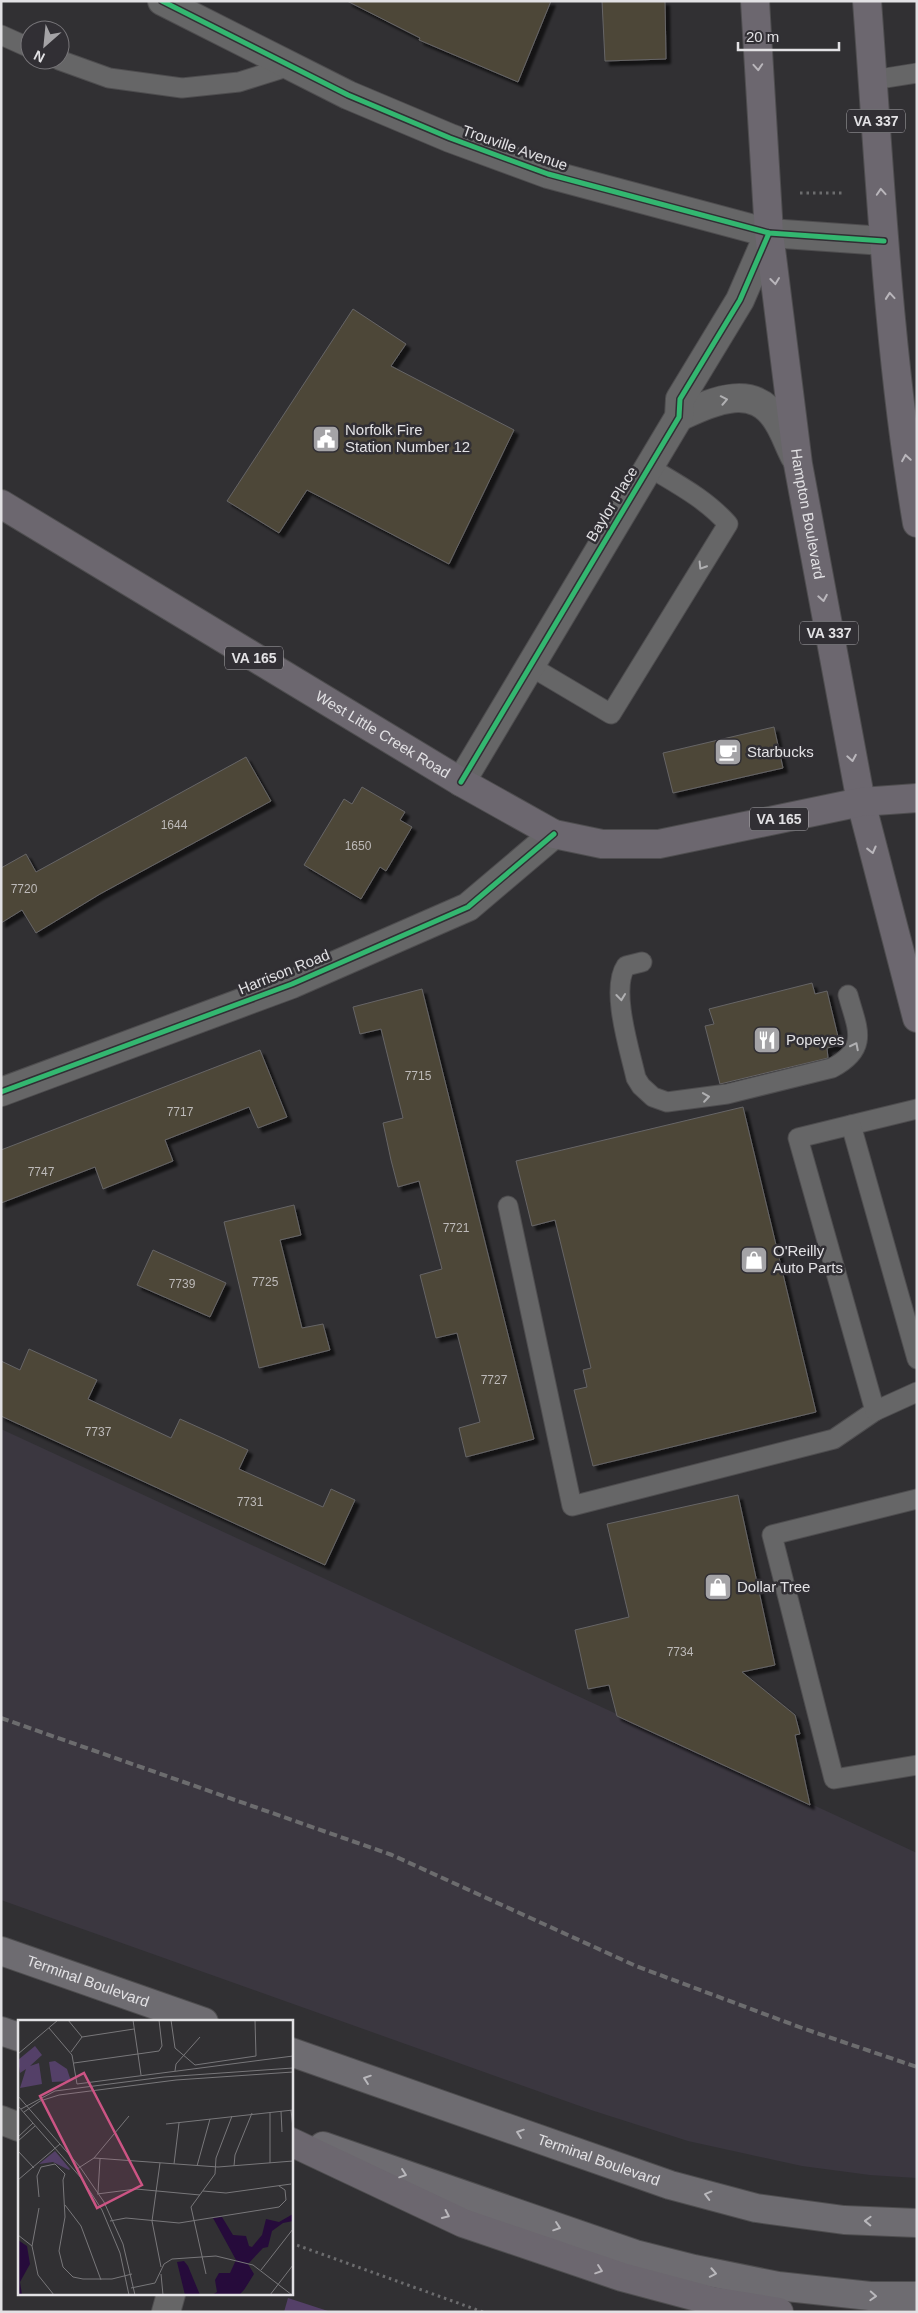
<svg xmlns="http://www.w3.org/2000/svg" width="918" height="2313" viewBox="0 0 918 2313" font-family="Arial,sans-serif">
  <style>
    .built { fill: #3b3740 }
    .green { fill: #544068 }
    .building { fill: #4d4639; stroke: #666566; filter: url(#shadow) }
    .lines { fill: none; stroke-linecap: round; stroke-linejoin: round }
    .service-casing { stroke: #4e4d4f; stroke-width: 21 }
    .minor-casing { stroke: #4e4d4f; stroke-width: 30 }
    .secondary-casing { stroke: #4e4d4f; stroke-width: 30 }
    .primary-casing { stroke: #4e4d4f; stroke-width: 30 }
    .path { stroke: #6c6c6e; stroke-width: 3; stroke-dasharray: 2.5 4; stroke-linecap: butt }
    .service { stroke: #666667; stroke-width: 19 }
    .minor { stroke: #666667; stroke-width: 28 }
    .secondary { stroke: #6e6c71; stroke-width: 28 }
    .primary { stroke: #6c676f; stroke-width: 28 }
    .rail { stroke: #6c6c6e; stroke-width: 4; stroke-dasharray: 8 4; stroke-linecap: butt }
    .cycleway-casing { stroke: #312f34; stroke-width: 8 }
    .cycleway { stroke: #33b770; stroke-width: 5 }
    .oneway { stroke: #b9b6bb }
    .oneway2 { stroke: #b0b0b2 }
    .oneway3 { stroke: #b9b8bc }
    .labels { text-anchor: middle; stroke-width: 5; stroke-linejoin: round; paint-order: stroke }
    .number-label { font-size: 12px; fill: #bdbab9 }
    .shield { fill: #312f34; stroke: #adacaf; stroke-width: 1 }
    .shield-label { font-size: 14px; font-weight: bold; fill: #e2e1e4 }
    .street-label { font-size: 15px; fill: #e2e1e4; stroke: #312f34 }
    .poi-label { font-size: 15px; fill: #e2e1e4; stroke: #312f34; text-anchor: start }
    .inset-road { fill: none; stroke: #78777a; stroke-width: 1 }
    .view { fill: #cc5484; fill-opacity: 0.15; stroke: #cc5484; stroke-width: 2.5 }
    .inset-edge { fill: none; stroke: #e2e1e4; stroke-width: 2.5 }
  </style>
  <defs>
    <filter id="shadow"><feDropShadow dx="4.5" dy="4.5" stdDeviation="1" flood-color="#0009"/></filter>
  </defs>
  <rect width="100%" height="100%" fill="#313033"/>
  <polygon class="built" points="1,1429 917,1853 917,2178 870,2175 802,2166 688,2141 591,2110 1,1900"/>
  <polygon class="green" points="288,2298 331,2312 284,2312"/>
  <g class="building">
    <polygon points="347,1 551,1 518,82 419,40 420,38"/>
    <polygon points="602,1 665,1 666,59 605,61"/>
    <polygon points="353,309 406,344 391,366 514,430 449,564 307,490 279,533 227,501"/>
    <polygon points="774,727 783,768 673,793 663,753"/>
    <polygon points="246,757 271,801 100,894 36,933 22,910 1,923 1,868 26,854 36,872"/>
    <polygon points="362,787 405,812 400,820 412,827 386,871 380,867 361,899 304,865 344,799 352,804"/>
    <polygon points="812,983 815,994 827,991 840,1045 827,1048 828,1058 720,1084 705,1026 714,1024 709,1009"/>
    <polygon points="422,989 534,1439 466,1457 459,1428 480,1422 457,1333 436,1338 420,1275 442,1269 419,1181 398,1187 391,1160 383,1123 403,1118 381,1029 360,1034 353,1007"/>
    <polygon points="260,1050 287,1117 258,1128 249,1107 165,1140 173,1161 103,1189 95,1167 1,1203 1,1150"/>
    <polygon points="743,1107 816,1412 593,1466 574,1390 587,1387 583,1370 591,1368 555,1220 532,1226 516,1161"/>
    <polygon points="294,1205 301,1235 280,1240 302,1328 323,1324 330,1350 259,1368 224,1222"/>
    <polygon points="153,1250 226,1283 210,1317 137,1285"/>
    <polygon points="29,1349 97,1380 88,1399 171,1438 180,1419 220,1437 248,1450 239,1469 323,1507 331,1489 355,1500 325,1565 1,1416 1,1361 20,1370"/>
    <polygon points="738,1495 775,1665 742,1672 795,1715 800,1734 795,1735 810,1805 617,1716 609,1685 588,1689 575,1630 629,1617 607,1524"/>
  </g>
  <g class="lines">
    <g class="service-casing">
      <g id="service">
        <polyline points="1,35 30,48"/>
        <polyline points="59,60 109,78 182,88 239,82 290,66"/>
        <polyline points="873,80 917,73"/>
        <path d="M530,666L611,714L728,524C706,499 677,484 649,467"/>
        <path d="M642,962L626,966C610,989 630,1051 636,1078L641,1086L653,1097L667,1102L727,1094L832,1068C870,1048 857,1028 848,995"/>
        <polyline points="851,1125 917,1109"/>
        <polyline points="508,1206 572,1506 834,1439 875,1411"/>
        <polyline points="917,1359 851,1125 798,1138 875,1411 917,1392"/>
        <polyline points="917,1499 772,1535 834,1779 917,1765"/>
      </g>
    </g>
    <g class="minor-casing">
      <g id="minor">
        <polyline points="162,1 348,95 450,138 548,174 769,233 884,241"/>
        <path d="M679,417C712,402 754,381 778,422C785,433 789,446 795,457"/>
        <polyline points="461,782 679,417 680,399 740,300 769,233"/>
        <polyline points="1,1092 292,984 468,907 554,834"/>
        <polyline points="1,2120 19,2127"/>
        <polyline points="166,2312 171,2294"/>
      </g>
    </g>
    <g class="secondary-casing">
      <g id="secondary">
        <path id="s1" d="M1,1951L204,2022"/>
        <polyline points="1,2031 19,2037"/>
        <path id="s2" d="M291,2052L670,2185L756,2208L844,2220L917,2223"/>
        <polyline points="323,2146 635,2254 694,2269 778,2286 870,2296 917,2296"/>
      </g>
    </g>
    <g class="primary-casing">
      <g id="primary">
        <path id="s3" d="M755,1L769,233L798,464L861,802L917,1018"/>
        <path d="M867,1C880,176 888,351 917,523"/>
        <path id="s4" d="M1,504L461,782L554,834L602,844H659L861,802L917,798"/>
        <polyline points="291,2142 463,2223 622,2277 712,2301 779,2312"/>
      </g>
    </g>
    <g class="path">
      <polyline points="800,193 843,193"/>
      <polyline points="291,2243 483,2312"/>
    </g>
    <use href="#service" class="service"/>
    <use href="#minor" class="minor"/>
    <use href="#secondary" class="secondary"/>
    <use href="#primary" class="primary"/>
    <polyline class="rail" points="1,1718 392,1855 636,1966 802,2028 917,2067"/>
    <g class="cycleway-casing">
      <g id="cycleway">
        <polyline points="162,1 348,95 450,138 548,174 769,233 884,241"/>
        <polyline points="461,782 679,417 680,399 740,300 769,233"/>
        <polyline points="1,1092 292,984 468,907 554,834"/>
      </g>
    </g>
    <use href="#cycleway" class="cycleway"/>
  </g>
  <defs><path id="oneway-chevron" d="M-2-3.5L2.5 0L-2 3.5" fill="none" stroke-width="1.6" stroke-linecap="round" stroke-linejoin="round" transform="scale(1.25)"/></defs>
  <g class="oneway">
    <use href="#oneway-chevron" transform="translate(758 67) rotate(86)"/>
    <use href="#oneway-chevron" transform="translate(881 192) rotate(-94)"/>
    <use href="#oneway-chevron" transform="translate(775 281) rotate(83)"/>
    <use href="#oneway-chevron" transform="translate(890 296) rotate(-95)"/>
    <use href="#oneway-chevron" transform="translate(906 458) rotate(-99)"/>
    <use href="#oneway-chevron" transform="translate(823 598) rotate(80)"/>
    <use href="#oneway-chevron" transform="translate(852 758) rotate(80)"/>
    <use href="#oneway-chevron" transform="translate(872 850) rotate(76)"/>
    <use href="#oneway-chevron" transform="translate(446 2215) rotate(25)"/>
    <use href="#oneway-chevron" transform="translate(599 2270) rotate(19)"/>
  </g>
  <g class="oneway2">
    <use href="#oneway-chevron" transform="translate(724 400) rotate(-11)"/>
    <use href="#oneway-chevron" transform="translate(702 566) rotate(122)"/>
    <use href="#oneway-chevron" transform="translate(621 997) rotate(84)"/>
    <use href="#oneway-chevron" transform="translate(855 1046) rotate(-63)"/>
    <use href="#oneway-chevron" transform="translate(706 1097) rotate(-8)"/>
  </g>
  <g class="oneway3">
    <use href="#oneway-chevron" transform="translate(367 2079) rotate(-161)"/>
    <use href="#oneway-chevron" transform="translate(520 2133) rotate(-161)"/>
    <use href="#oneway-chevron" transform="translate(403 2174) rotate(19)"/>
    <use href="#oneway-chevron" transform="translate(708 2195) rotate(-165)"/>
    <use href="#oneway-chevron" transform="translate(868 2221) rotate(-178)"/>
    <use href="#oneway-chevron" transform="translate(557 2227) rotate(19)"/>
    <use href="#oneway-chevron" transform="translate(713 2273) rotate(11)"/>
    <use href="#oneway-chevron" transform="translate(873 2296) rotate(3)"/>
  </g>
  <defs>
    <g id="civic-square" transform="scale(1.4375)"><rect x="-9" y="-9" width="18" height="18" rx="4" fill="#a4a3a6" stroke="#312f34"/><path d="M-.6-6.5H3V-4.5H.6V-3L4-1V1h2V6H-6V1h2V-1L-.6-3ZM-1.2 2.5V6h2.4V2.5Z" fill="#fff"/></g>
    <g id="cafe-square" transform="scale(1.4375)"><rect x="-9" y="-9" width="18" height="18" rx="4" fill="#a4a3a6" stroke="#312f34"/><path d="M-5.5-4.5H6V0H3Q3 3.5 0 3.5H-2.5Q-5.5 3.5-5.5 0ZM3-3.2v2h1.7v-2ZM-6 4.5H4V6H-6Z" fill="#fff"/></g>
    <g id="restaurant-square" transform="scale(1.4375)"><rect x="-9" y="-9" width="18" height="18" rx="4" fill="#a4a3a6" stroke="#312f34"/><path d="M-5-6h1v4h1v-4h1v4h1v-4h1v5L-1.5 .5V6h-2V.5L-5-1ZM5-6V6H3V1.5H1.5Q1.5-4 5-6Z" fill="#fff"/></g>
    <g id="shop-square" transform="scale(1.4375)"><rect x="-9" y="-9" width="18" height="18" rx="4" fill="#a4a3a6" stroke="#312f34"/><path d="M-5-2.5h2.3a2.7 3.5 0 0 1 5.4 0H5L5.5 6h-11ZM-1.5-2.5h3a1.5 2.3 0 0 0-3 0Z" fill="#fff"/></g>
  </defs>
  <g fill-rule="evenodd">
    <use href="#civic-square" x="326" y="439"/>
    <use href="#cafe-square" x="728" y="752"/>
    <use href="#restaurant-square" x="767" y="1040"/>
    <use href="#shop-square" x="754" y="1260"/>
    <use href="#shop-square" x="718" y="1587"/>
  </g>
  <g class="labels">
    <g class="number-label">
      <text x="174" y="829">1644</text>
      <text x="358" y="850">1650</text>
      <text x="24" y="893">7720</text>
      <text x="418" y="1080">7715</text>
      <text x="180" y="1116">7717</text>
      <text x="41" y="1176">7747</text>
      <text x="456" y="1232">7721</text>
      <text x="265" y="1286">7725</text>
      <text x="182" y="1288">7739</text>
      <text x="494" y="1384">7727</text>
      <text x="98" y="1436">7737</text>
      <text x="250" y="1506">7731</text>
      <text x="680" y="1656">7734</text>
    </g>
    <g class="shield">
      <rect x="847" y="109.5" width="58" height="23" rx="4"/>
      <rect x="800" y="621.5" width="58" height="23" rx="4"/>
      <rect x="225" y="646.5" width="58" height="23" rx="4"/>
      <rect x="750" y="807.5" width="58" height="23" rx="4"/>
    </g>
    <g class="shield-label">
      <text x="876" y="126">VA 337</text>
      <text x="829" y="638">VA 337</text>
      <text x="254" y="663">VA 165</text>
      <text x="779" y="824">VA 165</text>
    </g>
    <g class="street-label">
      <text transform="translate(515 148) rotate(19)" y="5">Trouville Avenue</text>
      <text transform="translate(612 504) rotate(-59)" y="5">Baylor Place</text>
      <text dy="5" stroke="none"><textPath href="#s3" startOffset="516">Hampton Boulevard</textPath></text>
      <text dy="5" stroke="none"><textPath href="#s4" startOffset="446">West Little Creek Road</textPath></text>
      <text transform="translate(284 972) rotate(-22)" y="5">Harrison Road</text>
      <text dy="5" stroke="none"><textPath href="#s1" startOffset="92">Terminal Boulevard</textPath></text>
      <text dy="5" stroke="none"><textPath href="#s2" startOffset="326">Terminal Boulevard</textPath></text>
    </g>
    <g class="poi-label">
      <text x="345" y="435">Norfolk Fire<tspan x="345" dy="17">Station Number 12</tspan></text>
      <text x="747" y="757">Starbucks</text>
      <text x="786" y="1045">Popeyes</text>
      <text x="773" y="1256">O'Reilly<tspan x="773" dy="17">Auto Parts</tspan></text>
      <text x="737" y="1592">Dollar Tree</text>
    </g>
  </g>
  <g transform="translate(18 2020)">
    <rect width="275" height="275" fill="#313033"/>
    <path d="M17,26L24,35L12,46L21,43L24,64L2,68L8,49L2,53L0,40ZM37,41L49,49L53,61L34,62L31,42ZM37,131L52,149L51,150L35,142L21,144Z" fill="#544068"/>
    <path d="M275,194V201L265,203L254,211L250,227L245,228L230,244L236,254L226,270L221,275H194L199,272L197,260L201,253H212L218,240L195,198L204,197L215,215L228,216L231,226L234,227L244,215L248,199L261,202ZM0,220L9,226L12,244L2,262L4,275H0ZM166,241L170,246L182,275H167L159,242Z" fill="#260b3b"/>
    <path class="inset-road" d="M50,0L64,17M115,0L123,55M153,0L157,28L177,45L238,36L237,0M31,8L54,35L59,64L275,36M53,32L64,17L116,9M0,34L40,0M56,43L141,31L144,26L141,0M157,51L158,44L182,17M0,76L62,147L86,182L105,224L117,275M0,86L64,159L84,190L102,233L111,275M3,89L37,71L146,57L275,48M273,90L275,108M263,91L264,112M6,92L22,81L41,75L158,60L275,52M252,92V143M148,104L275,90M0,117L15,103M0,121L17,106M0,131L16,148M76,138L111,96M142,143L134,201L143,247M156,144L161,103M179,146L192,99M216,146L217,135L234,93M59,149L76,138L200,147L275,141M47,154L45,160L47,197L41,231L45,247L55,257L65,259H94L114,254M0,160L42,124M185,171L208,173L273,164M80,173L82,139M79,174L118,169L182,175M21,177L19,156L23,147L37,144L47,154M47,185L63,206L83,260M92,201L108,198L161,203L261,187L268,180L267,170L261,166M0,215L14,226L20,255L36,275M14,226L21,188M243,250L275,209M143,254L145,275M188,254L173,187L197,154L198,138L214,96M113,268L137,263L146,244L154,239L198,236L235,245L274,275M252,275L275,245"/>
    <path class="view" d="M66,53L124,165L79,188L22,76Z"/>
    <rect width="275" height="275" class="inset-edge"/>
  </g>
  <rect width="918" height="2313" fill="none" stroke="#e2e1e4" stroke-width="5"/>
  <g transform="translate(45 45) rotate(207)"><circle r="24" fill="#312f34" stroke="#78767a"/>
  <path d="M0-4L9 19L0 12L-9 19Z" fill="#a4a3a6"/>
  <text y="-8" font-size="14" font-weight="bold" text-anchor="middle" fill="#e2e1e4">N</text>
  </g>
  <path d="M738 42v8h101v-8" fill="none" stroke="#e2e1e4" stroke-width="2.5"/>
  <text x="746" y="42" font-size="15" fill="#e2e1e4" stroke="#312f34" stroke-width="4" paint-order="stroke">20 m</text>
</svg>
